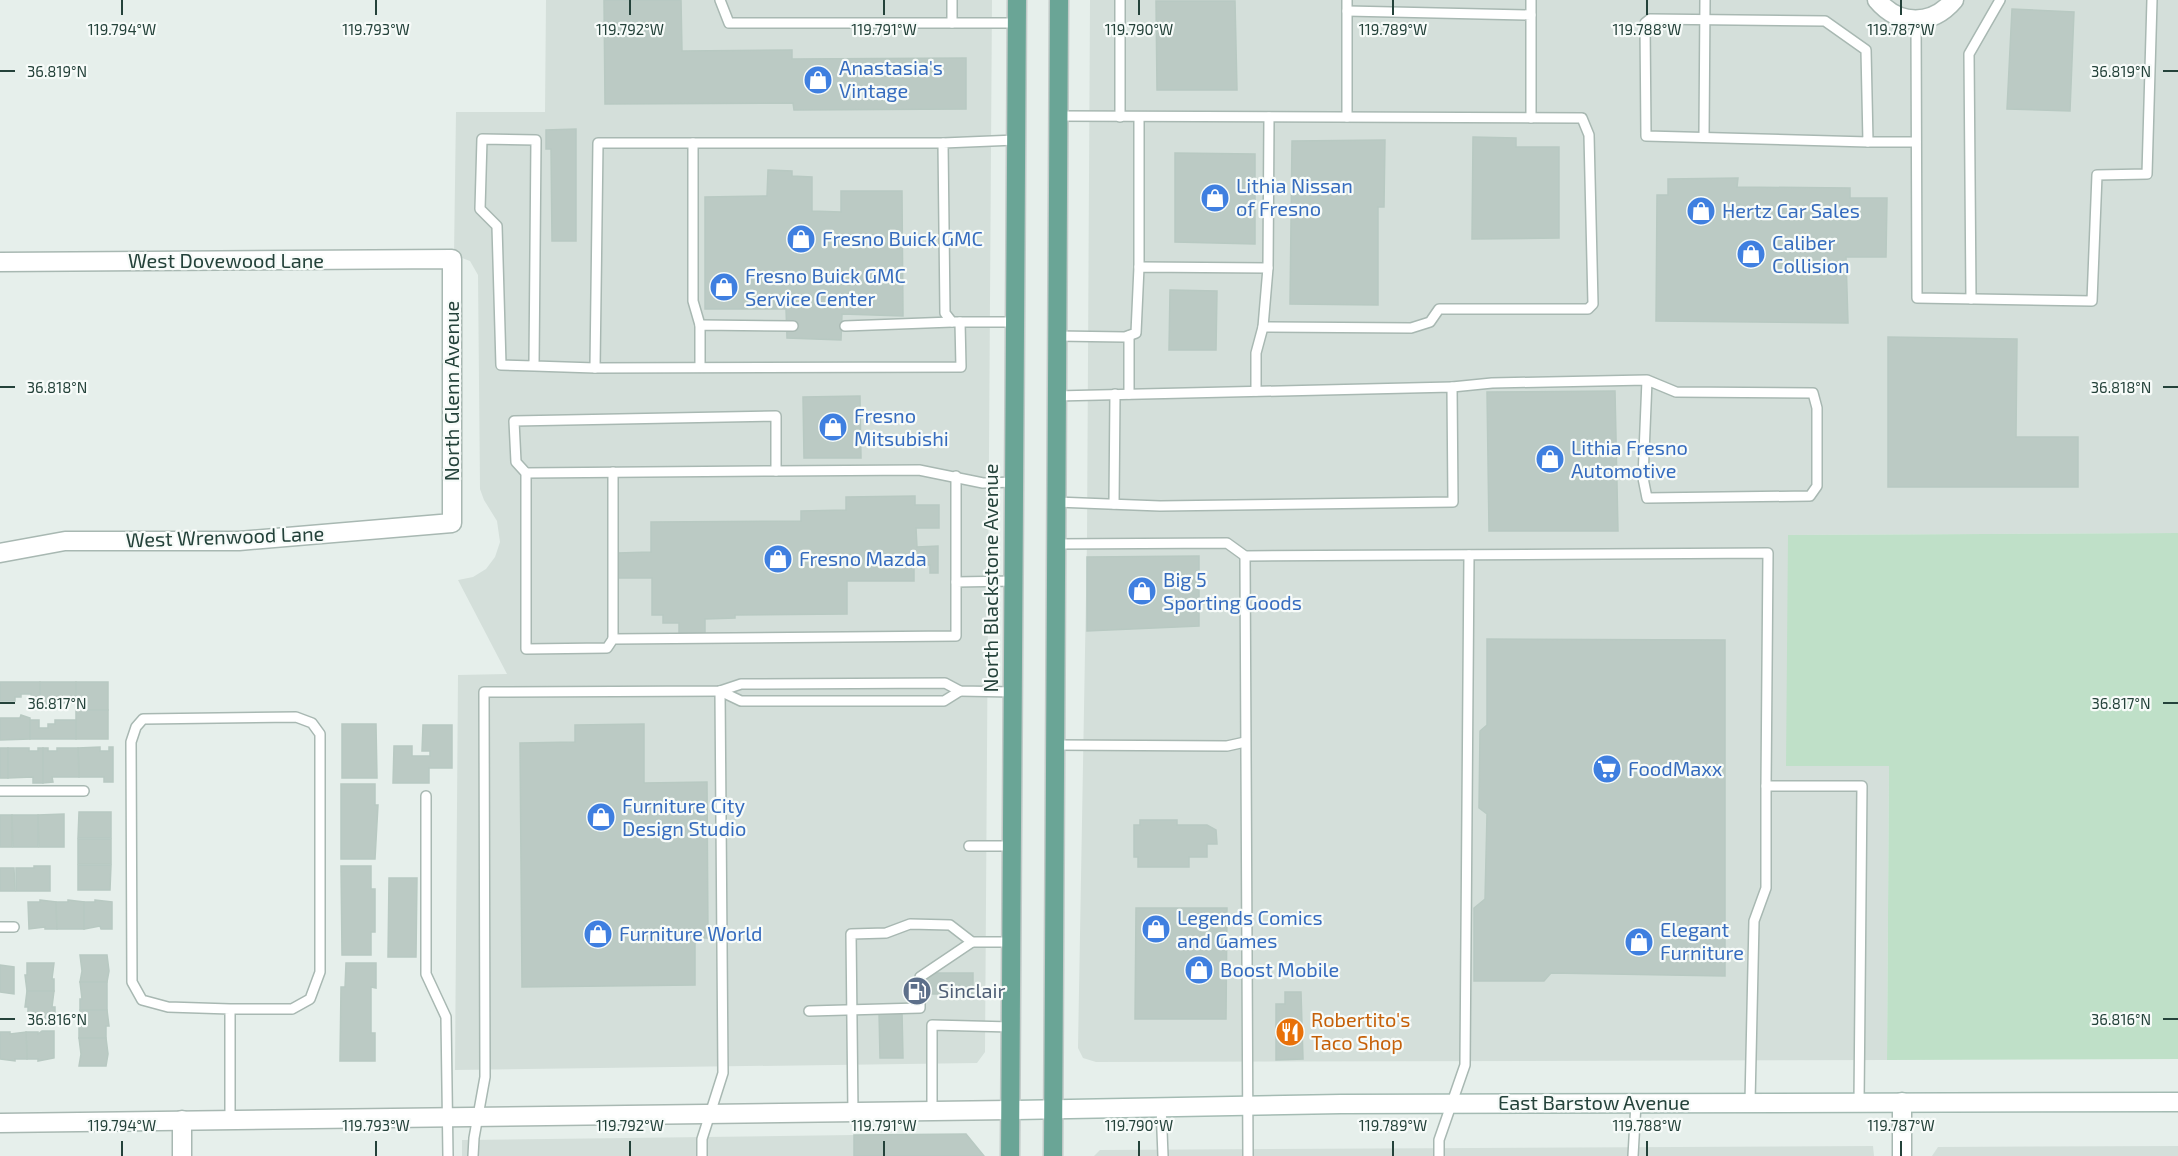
<svg xmlns="http://www.w3.org/2000/svg" width="2178" height="1156" viewBox="0 0 2178 1156" font-family="'Exo 2',sans-serif">
  <style>
    .built { fill: #d4dfda }
    .green { fill: #bfe0c8 }
    .building { fill: #bbcac4; stroke: #b8c9c2; stroke-width: 1.5 }
    .lines { fill: none; stroke-linecap: round; stroke-linejoin: round }
    .service-casing { stroke: #a8b8b2; stroke-width: 12 }
    .minor-casing { stroke: #a8b8b2; stroke-width: 21 }
    .tertiary-casing { stroke: #a8b8b2; stroke-width: 21 }
    .secondary-casing { stroke: #a4bbb3; stroke-width: 21 }
    .primary-casing { stroke: #c2cac8; stroke-width: 21 }
    .service { stroke: #fff; stroke-width: 9 }
    .minor { stroke: #fff; stroke-width: 18 }
    .tertiary { stroke: #fff; stroke-width: 18 }
    .secondary { stroke: #fff; stroke-width: 18 }
    .primary { stroke: #6aa596; stroke-width: 18 }
    .ticks { fill: none; stroke: #24423a; stroke-width: 2 }
    .labels { text-anchor: middle; stroke-width: 4.5; stroke-linejoin: round; paint-order: stroke }
    .shop-label { font-size: 20px; fill: #366cbe; stroke: #f7fbf9; text-anchor: start }
    .street-label { font-size: 20px; fill: #24423a; stroke: #f7fbf9 }
    .service-label { font-size: 20px; fill: #4e5e75; stroke: #f7fbf9; text-anchor: start }
    .food-label { font-size: 20px; fill: #c56008; stroke: #f7fbf9; text-anchor: start }
    .ticks-label { font-size: 15px; text-anchor: middle; fill: #24423a; stroke: #f7fbf9; stroke-width: 4.5; stroke-linejoin: round; paint-order: stroke }
  </style>
  <rect width="100%" height="100%" fill="#e6efeb"/>
  <g class="built">
    <polygon points="546,0 992,0 985,1052 977,1063 455,1070 458,675 507,674 458,580 473,577 486,569 495,557 500,542 497,521 484,500 480,489 478,275 470,261 454,255 456,112 545,112"/>
    <polygon points="1090,0 2178,0 2178,533 1788,535 1889,766 1887,1060 1096,1062 1083,1058 1078,1048 1087,539"/>
    <polygon points="854,1135 854,1156 462,1156 462,1140"/>
    <polygon points="1873,1146 1874,1156 1094,1156 1100,1150"/>
    <polygon points="2178,1146 2178,1156 1932,1156 1938,1147"/>
  </g>
  <polygon class="green" points="2178,533 2178,1059 1887,1060 1889,766 1786,766 1788,535"/>
  <g class="building">
    <polygon points="604,0 681,0 682,51 792,50 792,59 966,58 966,109 794,110 793,103 605,104"/>
    <polygon points="1156,1 1235,1 1237,90 1157,90"/>
    <polygon points="2012,9 2074,12 2070,111 2007,109"/>
    <polygon points="576,129 576,241 552,241 551,149 546,149 546,130"/>
    <polygon points="1473,137 1516,138 1516,147 1559,147 1559,238 1472,239"/>
    <polygon points="1385,140 1384,207 1378,207 1378,305 1290,304 1292,141"/>
    <polygon points="1175,153 1255,154 1255,244 1175,242"/>
    <polygon points="768,170 792,171 792,176 812,177 812,211 841,212 841,191 902,191 903,316 842,314 841,340 787,338 786,309 705,309 705,197 767,196"/>
    <polygon points="1738,178 1737,187 1850,188 1850,198 1887,198 1886,257 1846,257 1848,323 1656,321 1657,195 1668,195 1668,179"/>
    <polygon points="1170,290 1217,291 1216,350 1169,350"/>
    <polygon points="1888,337 2017,339 2016,437 2078,437 2078,487 1888,487"/>
    <polygon points="1615,391 1618,531 1489,531 1487,392"/>
    <polygon points="860,396 861,458 804,458 803,397"/>
    <polygon points="915,496 915,505 939,505 939,528 916,528 917,547 938,546 938,573 930,573 930,565 914,565 914,581 847,581 847,614 735,615 735,618 705,619 705,633 679,633 679,623 663,623 663,615 652,615 652,578 618,578 618,553 651,552 651,522 801,521 801,511 846,510 846,497"/>
    <polygon points="1199,556 1199,626 1087,631 1087,557"/>
    <polygon points="1487,639 1725,640 1725,976 1551,973 1544,981 1474,981 1474,908 1485,899 1487,814 1479,808 1480,731 1487,725"/>
    <polygon points="0,682 40,682 40,701 31,701 31,694 21,694 21,697 15,697 15,701 0,701"/>
    <polygon points="40,682 76,682 76,703 49,704 49,706 40,704"/>
    <rect x="76" y="682" width="32" height="28"/>
    <rect x="76" y="710" width="32" height="29"/>
    <polygon points="21,715 30,718 30,739 0,740 0,718 20,718"/>
    <polygon points="30,720 39,720 39,728 48,728 48,724 55,724 55,720 76,720 76,739 30,739"/>
    <polygon points="342,724 376,724 377,778 342,778"/>
    <polygon points="644,724 644,783 707,782 708,938 695,938 695,985 522,987 520,743 575,742 575,725"/>
    <polygon points="423,725 452,725 452,768 429,768 429,783 393,783 394,746 412,746 412,756 430,756 430,751 422,751"/>
    <polygon points="100,747 100,751 109,751 109,747 113,747 113,782 104,782 104,777 79,777 78,748"/>
    <rect x="0" y="748" width="8" height="30"/>
    <polygon points="8,748 29,748 29,751 38,751 38,748 43,748 43,783 33,783 33,777 8,778"/>
    <polygon points="43,748 48,748 48,751 57,751 57,748 78,748 79,777 52,777 53,782 43,783"/>
    <polygon points="341,784 375,784 375,805 378,805 375,859 341,859"/>
    <polygon points="79,812 111,812 111,838 78,838"/>
    <polygon points="64,814 64,847 39,847 38,815"/>
    <rect x="0" y="815" width="12" height="32"/>
    <polygon points="12,815 38,815 38,847 13,847"/>
    <polygon points="1140,820 1177,820 1177,825 1207,825 1216,830 1217,844 1207,844 1207,857 1189,857 1189,867 1138,867 1138,857 1134,857 1134,825 1140,825"/>
    <rect x="78" y="839" width="33" height="25"/>
    <polygon points="78,865 111,865 110,890 78,890"/>
    <polygon points="34,866 50,866 50,891 16,891 16,868 34,868"/>
    <polygon points="341,866 371,866 371,889 375,889 375,932 371,932 371,955 342,955"/>
    <polygon points="0,868 14,868 15,891 0,891"/>
    <polygon points="389,878 417,878 416,957 388,957"/>
    <polygon points="40,900 56,902 57,929 45,929 45,927 29,929 28,902 40,902"/>
    <polygon points="68,900 84,902 84,929 57,929 56,902 68,902"/>
    <polygon points="95,900 112,902 112,929 101,929 100,926 84,929 84,902 95,902"/>
    <polygon points="1136,908 1227,908 1226,1019 1135,1019"/>
    <polygon points="80,955 107,955 109,971 107,982 80,982 82,971"/>
    <polygon points="27,963 54,963 52,979 54,979 54,991 27,991 25,975 27,975"/>
    <polygon points="346,963 376,963 376,988 371,987 371,1033 375,1033 375,1061 340,1061 341,987 345,987"/>
    <polygon points="0,965 14,967 14,994 0,992"/>
    <rect x="927" y="973" width="46" height="21"/>
    <polygon points="80,982 107,982 107,1010 80,1010 80,999 82,999"/>
    <polygon points="27,991 54,991 52,1007 55,1007 55,1018 28,1019 28,1007 25,1007"/>
    <polygon points="1285,992 1301,992 1303,1059 1276,1060 1276,1004 1285,1004"/>
    <polygon points="80,1010 107,1010 109,1026 106,1026 106,1038 79,1038 79,1026 82,1026"/>
    <polygon points="902,1011 903,1058 880,1058 879,1012"/>
    <polygon points="42,1031 54,1031 54,1058 38,1061 38,1059 27,1059 26,1032 38,1032 38,1034"/>
    <polygon points="0,1032 10,1032 10,1034 26,1032 27,1059 15,1059 15,1061 0,1059"/>
    <polygon points="79,1038 106,1038 108,1054 106,1066 79,1066 81,1054"/>
    <polygon points="966,1134 984,1156 854,1156 854,1135"/>
  </g>
  <g class="lines">
    <g class="service-casing">
      <g id="service">
        <polyline points="720,0 729,23 1017,23"/>
        <polyline points="952,0 952,23"/>
        <polyline points="1120,0 1120,117"/>
        <polyline points="1347,0 1347,117"/>
        <polyline points="1347,11 1531,15 1531,118"/>
        <polyline points="1531,15 1531,0"/>
        <polygon points="1650,19 1825,21 1866,50 1868,142 1646,136 1645,23"/>
        <polyline points="1916,20 1917,298 2092,301 2097,175 2147,174 2152,0"/>
        <polyline points="1139,117 1139,267"/>
        <polyline points="1704,136 1705,0"/>
        <polyline points="1868,142 1916,142"/>
        <polyline points="693,143 693,301 700,325"/>
        <polyline points="943,143 598,143 595,368 961,367 960,322"/>
        <polyline points="1268,268 1269,117"/>
        <polyline points="1971,299 1969,54 2000,0"/>
        <polyline points="1015,322 952,322 945,313 943,143 1016,140"/>
        <polyline points="845,326 952,322"/>
        <polyline points="1057,336 1125,337 1136,333 1139,267 1268,268 1263,327 1411,328 1430,322 1439,309 1588,309 1593,304 1589,135 1582,118 1058,116"/>
        <polyline points="1129,336 1129,394"/>
        <polyline points="534,366 501,365 497,226 480,209 482,139 536,140 534,366 595,368"/>
        <polyline points="700,367 700,325 793,326"/>
        <polyline points="1452,387 1492,383 1647,380 1676,392 1813,393 1817,408 1817,486 1810,496 1647,498 1643,478 1647,380"/>
        <polyline points="1256,391 1256,353 1263,327"/>
        <polyline points="613,472 613,639"/>
        <polyline points="526,473 776,471"/>
        <polyline points="956,476 956,582"/>
        <polyline points="1056,502 1160,506 1453,502 1452,387 1056,396"/>
        <polyline points="1114,504 1115,394"/>
        <polyline points="1056,544 1227,543 1245,556 1768,553 1766,786"/>
        <polyline points="1245,556 1248,1156"/>
        <polyline points="1014,581 956,582 956,636 613,639 607,648 526,649 526,473 516,462 514,421 776,416 776,471 919,470 983,483 1014,482"/>
        <polyline points="720,691 741,701 944,701 960,691"/>
        <polyline points="1055,745 1227,746 1245,742"/>
        <polyline points="0,791 84,791"/>
        <polyline points="426,796 426,974 446,1017 448,1156"/>
        <polyline points="969,846 1012,846"/>
        <polyline points="0,927 14,927"/>
        <polyline points="230,1009 168,1007 142,1000 132,982 131,742 136,727 143,719 296,717 312,723 320,734 320,972 310,999 292,1009 230,1009 230,1119"/>
        <polyline points="809,1011 920,1008 920,977 972,942"/>
        <polyline points="1750,1102 1754,921 1766,888 1766,786 1862,786 1859,1102"/>
        <polyline points="1161,1106 1163,1156"/>
        <polyline points="932,1111 932,1025 1011,1027"/>
        <polyline points="853,1113 851,934 886,933 910,924 950,925 972,942 1012,942"/>
        <polyline points="473,1156 474,1138 485,1077 484,692 720,691 741,684 945,683 960,691 1013,692"/>
        <polyline points="702,1156 702,1139 723,1073 720,691"/>
        <polyline points="1439,1156 1439,1140 1465,1065 1469,555"/>
        <polyline points="1633,1156 1636,1103"/>
      </g>
    </g>
    <g class="minor-casing">
      <g id="minor">
        <path d="M1877,0C1899,26 1932,26 1954,0"/>
        <polyline points="0,262 452,259 452,523 239,541 65,541 0,553"/>
        <polyline points="1902,1102 1902,1156"/>
        <polyline points="182,1156 182,1120"/>
      </g>
    </g>
    <g class="tertiary-casing">
      <polyline id="tertiary" points="0,1123 1010,1110"/>
    </g>
    <g class="secondary-casing">
      <polyline id="secondary" points="1010,1110 1341,1104 2178,1102"/>
    </g>
    <g class="primary-casing">
      <g id="primary">
        <polyline points="1010,1156 1017,0"/>
        <polyline points="1053,1156 1059,0"/>
      </g>
    </g>
    <use href="#service" class="service"/>
    <use href="#minor" class="minor"/>
    <use href="#tertiary" class="tertiary"/>
    <use href="#secondary" class="secondary"/>
    <use href="#primary" class="primary"/>
  </g>
  <path class="ticks" d="M122,0V15M376,0V15M630,0V15M884,0V15M1139,0V15M1393,0V15M1647,0V15M1901,0V15M0,71H15M2163,71H2178M0,387H15M2163,387H2178M0,703H15M2163,703H2178M0,1019H15M2163,1019H2178M122,1141V1156M376,1141V1156M630,1141V1156M884,1141V1156M1139,1141V1156M1393,1141V1156M1647,1141V1156M1901,1141V1156"/>
  <defs>
    <g id="shop-disc" transform="scale(1.5)"><circle r="9.5" fill="#3f7fe0" stroke="#f7fbf9"/><path d="M-5-2.5h2.3a2.7 3.5 0 0 1 5.4 0H5L5.5 6h-11ZM-1.5-2.5h3a1.5 2.3 0 0 0-3 0Z" fill="#fff"/></g>
    <g id="supermarket-disc" transform="scale(1.5)"><circle r="9.5" fill="#3f7fe0" stroke="#f7fbf9"/><path d="M-6-5.5h2.5l.6 2H6L4.5 2H-2.5L-4.4-4H-6ZM-1.5 3.2a1.3 1.3 0 1 0 .1 0ZM3 3.2a1.3 1.3 0 1 0 .1 0Z" fill="#fff"/></g>
    <g id="fuel-disc" transform="scale(1.5)"><circle r="9.5" fill="#5c6f8a" stroke="#f7fbf9"/><path d="M-5.5-6h7V0h2V4h1.3V-2.5L3-4.5l.8-.8L6-3V5H2.5V1h-1V6h-7ZM-4.2-4.7v3.2H.2V-4.7Z" fill="#fff"/></g>
    <g id="restaurant-disc" transform="scale(1.5)"><circle r="9.5" fill="#e8710a" stroke="#f7fbf9"/><path d="M-5-6h1v4h1v-4h1v4h1v-4h1v5L-1.5 .5V6h-2V.5L-5-1ZM5-6V6H3V1.5H1.5Q1.5-4 5-6Z" fill="#fff"/></g>
  </defs>
  <g fill-rule="evenodd">
    <use href="#shop-disc" x="818" y="80"/>
    <use href="#shop-disc" x="1215" y="198"/>
    <use href="#shop-disc" x="1701" y="211"/>
    <use href="#shop-disc" x="801" y="239"/>
    <use href="#shop-disc" x="1751" y="254"/>
    <use href="#shop-disc" x="724" y="287"/>
    <use href="#shop-disc" x="833" y="427"/>
    <use href="#shop-disc" x="1550" y="459"/>
    <use href="#shop-disc" x="778" y="559"/>
    <use href="#shop-disc" x="1142" y="591"/>
    <use href="#supermarket-disc" x="1607" y="769"/>
    <use href="#shop-disc" x="601" y="817"/>
    <use href="#shop-disc" x="1156" y="929"/>
    <use href="#shop-disc" x="598" y="934"/>
    <use href="#shop-disc" x="1639" y="942"/>
    <use href="#shop-disc" x="1199" y="970"/>
    <use href="#fuel-disc" x="917" y="991"/>
    <use href="#restaurant-disc" x="1290" y="1032"/>
  </g>
  <g class="labels">
    <g class="shop-label">
      <text x="839" y="75">Anastasia's<tspan x="839" dy="23">Vintage</tspan></text>
      <text x="1236" y="193">Lithia Nissan<tspan x="1236" dy="23">of Fresno</tspan></text>
      <text x="1722" y="218">Hertz Car Sales</text>
      <text x="822" y="246">Fresno Buick GMC</text>
      <text x="1772" y="250">Caliber<tspan x="1772" dy="23">Collision</tspan></text>
      <text x="745" y="283">Fresno Buick GMC<tspan x="745" dy="23">Service Center</tspan></text>
      <text x="854" y="423">Fresno<tspan x="854" dy="23">Mitsubishi</tspan></text>
      <text x="1571" y="455">Lithia Fresno<tspan x="1571" dy="23">Automotive</tspan></text>
      <text x="799" y="566">Fresno Mazda</text>
      <text x="1163" y="587">Big 5<tspan x="1163" dy="23">Sporting Goods</tspan></text>
      <text x="1628" y="776">FoodMaxx</text>
      <text x="622" y="813">Furniture City<tspan x="622" dy="23">Design Studio</tspan></text>
      <text x="1177" y="925">Legends Comics<tspan x="1177" dy="23">and Games</tspan></text>
      <text x="1660" y="937">Elegant<tspan x="1660" dy="23">Furniture</tspan></text>
      <text x="619" y="941">Furniture World</text>
      <text x="1220" y="977">Boost Mobile</text>
    </g>
    <g class="street-label">
      <text x="226" y="268">West Dovewood Lane</text>
      <text transform="translate(452 391) rotate(-90)" y="7">North Glenn Avenue</text>
      <text transform="translate(225 537) rotate(-2)" y="7">West Wrenwood Lane</text>
      <text transform="translate(991 578) rotate(-90)" y="7">North Blackstone Avenue</text>
      <text x="1594" y="1110">East Barstow Avenue</text>
    </g>
    <g class="service-label">
      <text x="938" y="998">Sinclair</text>
    </g>
    <g class="food-label">
      <text x="1311" y="1027">Robertito's<tspan x="1311" dy="23">Taco Shop</tspan></text>
    </g>
  </g>
  <g class="ticks-label">
    <text x="122" y="35">119.794°W</text>
    <text x="376" y="35">119.793°W</text>
    <text x="630" y="35">119.792°W</text>
    <text x="884" y="35">119.791°W</text>
    <text x="1139" y="35">119.790°W</text>
    <text x="1393" y="35">119.789°W</text>
    <text x="1647" y="35">119.788°W</text>
    <text x="1901" y="35">119.787°W</text>
    <text x="57" y="77">36.819°N</text>
    <text x="2121" y="77">36.819°N</text>
    <text x="57" y="393">36.818°N</text>
    <text x="2121" y="393">36.818°N</text>
    <text x="57" y="709">36.817°N</text>
    <text x="2121" y="709">36.817°N</text>
    <text x="57" y="1025">36.816°N</text>
    <text x="2121" y="1025">36.816°N</text>
    <text x="122" y="1131">119.794°W</text>
    <text x="376" y="1131">119.793°W</text>
    <text x="630" y="1131">119.792°W</text>
    <text x="884" y="1131">119.791°W</text>
    <text x="1139" y="1131">119.790°W</text>
    <text x="1393" y="1131">119.789°W</text>
    <text x="1647" y="1131">119.788°W</text>
    <text x="1901" y="1131">119.787°W</text>
  </g>
</svg>
